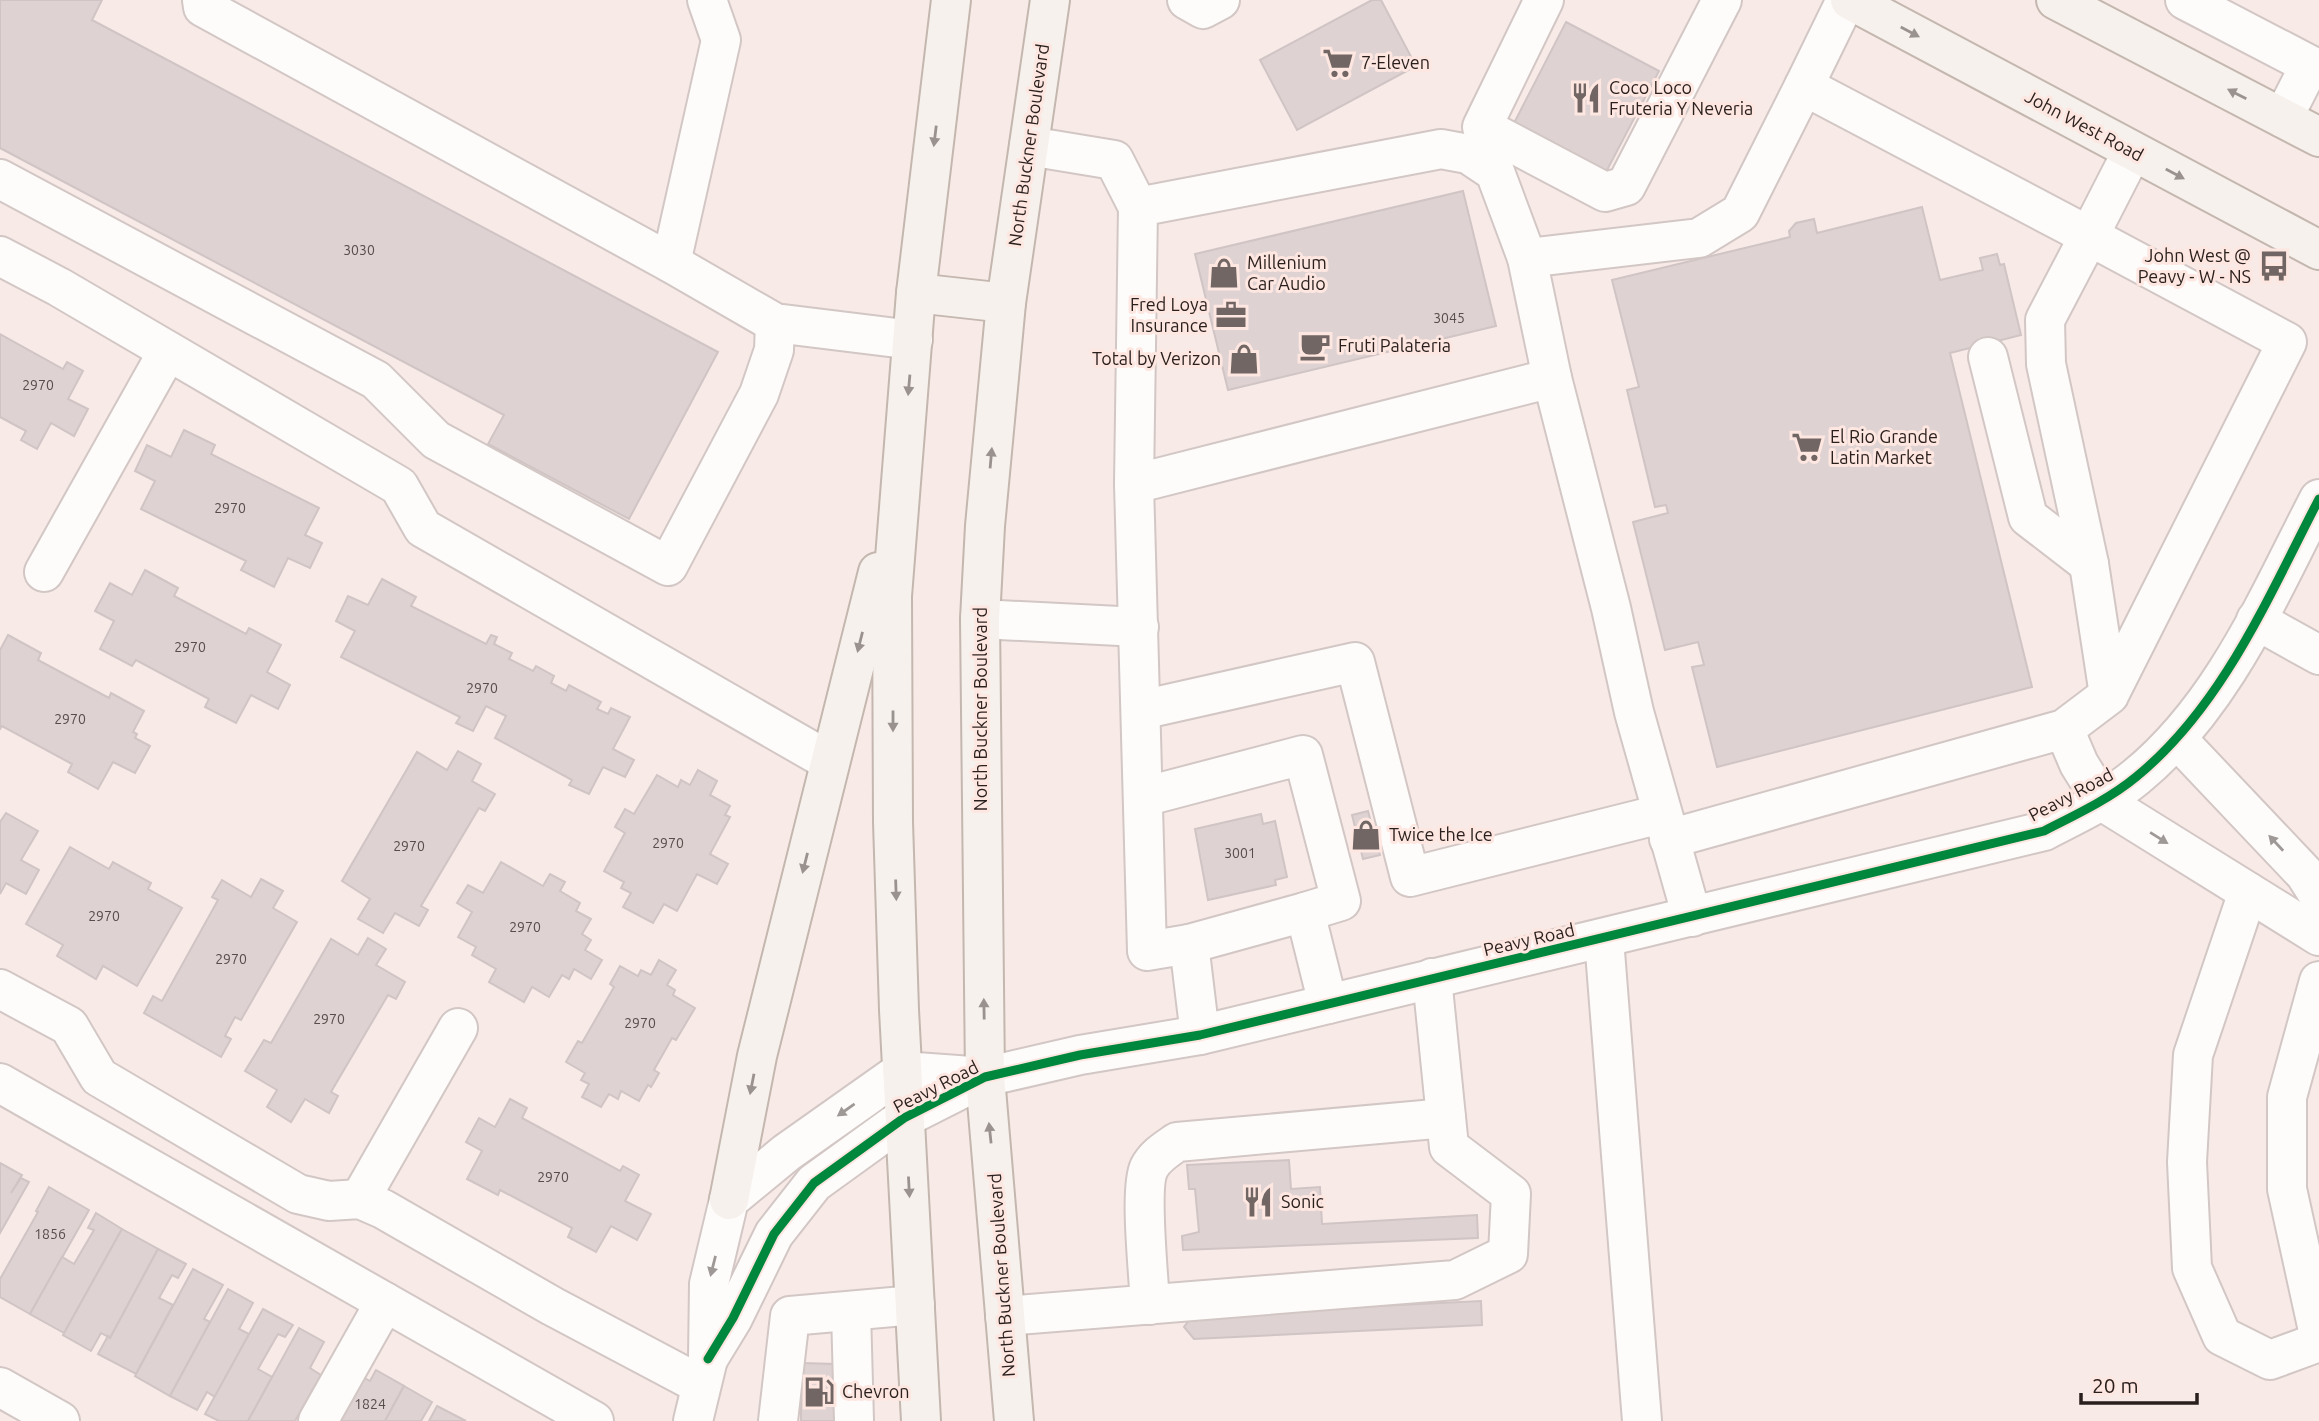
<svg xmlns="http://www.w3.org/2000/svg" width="2319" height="1421" viewBox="0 0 2319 1421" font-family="Ubuntu,sans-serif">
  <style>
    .building { fill: #ded2d2; stroke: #d0c4c4; stroke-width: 2 }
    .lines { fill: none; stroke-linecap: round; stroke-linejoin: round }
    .minor-casing { stroke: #d2c7c4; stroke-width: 42 }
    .major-casing { stroke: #c4b7af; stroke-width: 42 }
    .minor { stroke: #fefcfb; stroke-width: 38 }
    .major { stroke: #f6f1ec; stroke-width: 38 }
    .cycleway-casing { stroke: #fee6e1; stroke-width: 13 }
    .cycleway { stroke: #00873e; stroke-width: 9 }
    .oneway { fill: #9a928e }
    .oneway2 { fill: #9e9997 }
    .labels { text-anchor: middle; stroke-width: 6; stroke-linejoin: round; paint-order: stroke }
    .number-label { font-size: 14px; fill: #574d4a }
    .poi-label { font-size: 18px; fill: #291f1c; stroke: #fee6e1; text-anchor: start }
    .street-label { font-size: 18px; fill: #291f1c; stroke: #fee6e1 }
  </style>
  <rect width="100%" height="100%" fill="#f8eae7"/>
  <g class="building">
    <polygon points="0,0 102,0 92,20 718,352 629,519 488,444 504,415 0,148"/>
    <polygon points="1372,0 1381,0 1416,66 1297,130 1260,60"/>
    <polygon points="1566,22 1659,71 1605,174 1513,125"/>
    <polygon points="1463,191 1496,326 1228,390 1195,254"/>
    <polygon points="1922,207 1940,280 1983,270 1980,258 1997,254 2000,265 2004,264 2021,335 1950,353 2032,687 1717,767 1692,667 1704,665 1698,642 1665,650 1633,522 1668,513 1666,505 1655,507 1627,390 1639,387 1612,280 1790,237 1789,231 1796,223 1814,219 1817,233"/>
    <polygon points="0,334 63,369 67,362 83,371 68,399 88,409 74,436 51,423 37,449 21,440 26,431 0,417"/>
    <polygon points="184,430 215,445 211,454 319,508 305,535 322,543 310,568 288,558 274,587 241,570 246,561 141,509 155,481 135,471 147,445 171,457"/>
    <polygon points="145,570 178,588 174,596 246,634 249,628 281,645 267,672 290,685 278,709 251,695 236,723 205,707 209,699 136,660 132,666 100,649 114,621 95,611 110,583 132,595"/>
    <polygon points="382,579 416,597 411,606 486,644 491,635 497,637 494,644 512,653 509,659 533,671 536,666 554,676 551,683 566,691 569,685 601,702 597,709 608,714 611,708 630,717 613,749 634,760 625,777 603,767 589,794 569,785 572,780 495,738 506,716 486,706 473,731 456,723 460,717 341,657 355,631 336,621 348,596 368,605"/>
    <polygon points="8,635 41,653 38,660 109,698 111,693 144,711 133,732 137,734 135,738 150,746 135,773 113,762 98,789 68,772 72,764 2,726 0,729 0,650"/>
    <polygon points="458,751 481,764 472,781 495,794 485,811 479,808 421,906 428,910 419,926 395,913 383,933 358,919 370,899 342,881 417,752 447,770"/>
    <polygon points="698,770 717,781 710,795 730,806 725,815 730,817 710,854 728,864 717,884 697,874 677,911 664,904 653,923 623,907 631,893 621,888 624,882 604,871 625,833 615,827 625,809 634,814 657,775 678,787 681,780 690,785"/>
    <polygon points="1368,811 1380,855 1363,859 1352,815"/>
    <polygon points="6,813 38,831 21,860 39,870 26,894 6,883 0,894 0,822"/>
    <polygon points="1261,814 1263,824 1275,821 1287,877 1275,880 1276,885 1208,900 1195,829"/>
    <polygon points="70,847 109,869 113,862 151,883 148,889 182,908 137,986 103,966 96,979 57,956 63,945 26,924"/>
    <polygon points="501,862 543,886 550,874 565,882 560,891 580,903 576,911 591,919 582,934 591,940 585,950 602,960 591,979 574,969 569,979 562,975 549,997 532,987 524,1002 489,982 496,969 472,955 476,947 458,937 472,912 457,903 468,885 483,893"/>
    <polygon points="261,879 283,891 273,908 297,922 241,1020 235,1017 225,1036 231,1039 221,1057 144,1013 153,996 162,1001 218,900 212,897 222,880 251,897"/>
    <polygon points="368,938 386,949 376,965 405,982 396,999 388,995 331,1092 338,1096 329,1113 305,1099 291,1122 267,1107 277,1090 245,1071 264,1040 271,1043 331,939 358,955"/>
    <polygon points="659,960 676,970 667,985 675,990 673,995 695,1008 676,1040 672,1038 654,1070 659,1073 651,1087 648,1085 639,1101 621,1091 618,1099 609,1094 601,1107 582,1097 589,1084 581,1080 585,1073 566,1062 578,1041 582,1043 614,987 610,984 620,966 638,976 641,970 651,975"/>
    <polygon points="510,1099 527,1108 522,1118 620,1171 623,1166 639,1175 625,1201 651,1214 637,1240 611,1226 596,1252 568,1237 572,1228 500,1190 498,1195 467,1179 482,1151 466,1142 479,1118 495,1127"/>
    <polygon points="1289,1160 1291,1189 1320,1187 1322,1224 1477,1215 1478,1238 1183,1250 1182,1236 1199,1232 1195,1189 1189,1189 1187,1165"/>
    <polygon points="0,1163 22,1175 11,1193 21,1178 29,1182 0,1233"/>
    <polygon points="49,1187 89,1210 30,1314 0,1297 0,1279 38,1212 36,1211"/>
    <polygon points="96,1213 122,1229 64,1333 30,1314 62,1257 74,1264 94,1230 88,1228"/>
    <polygon points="122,1229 158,1249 110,1338 101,1333 91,1351 63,1335"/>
    <polygon points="158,1249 186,1264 178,1278 172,1275 159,1298 173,1305 136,1374 98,1354 108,1336 110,1338"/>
    <polygon points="193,1269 223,1285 204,1319 210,1322 170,1396 135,1376"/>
    <polygon points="228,1289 253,1303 239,1329 249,1334 215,1397 207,1392 197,1410 170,1396"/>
    <polygon points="1481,1301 1482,1325 1194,1339 1184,1327 1193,1315"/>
    <polygon points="263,1309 293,1325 285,1337 278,1334 258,1369 272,1377 248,1421 219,1421 205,1414"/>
    <polygon points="299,1328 324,1342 310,1368 321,1375 295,1421 248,1421"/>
    <polygon points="801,1363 836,1364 836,1421 801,1421"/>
    <polygon points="376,1370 404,1386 385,1421 336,1421 361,1376 370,1381"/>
    <polygon points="404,1386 432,1402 421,1421 385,1421"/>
    <polygon points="437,1406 466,1421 429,1421"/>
  </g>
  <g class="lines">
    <g class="minor-casing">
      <g id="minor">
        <polyline points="202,0 203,7 671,263 775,323 913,340"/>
        <polyline points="1187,0 1203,9 1220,0"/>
        <polyline points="1544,0 1482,127 1605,192 1626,186 1722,0"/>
        <polyline points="2185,0 2310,65 2283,118"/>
        <polyline points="1804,86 1846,0"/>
        <polyline points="1029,146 1114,160 1138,207"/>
        <polyline points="0,179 376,380 436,440 668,566 759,394 774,350 775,323"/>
        <polyline points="0,256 59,287 399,486 423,528 829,761"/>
        <polyline points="671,263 721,40 707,0"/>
        <polyline points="1988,357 2028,517 2089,564"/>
        <polyline points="1552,378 1611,608 1634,712 1692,917"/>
        <polyline points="1134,484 1138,207 1441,149 1468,154 1495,172 1527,258"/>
        <polyline points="44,572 168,351"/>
        <polyline points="980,619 1139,627"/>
        <polyline points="2256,620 2319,655"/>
        <polyline points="1141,710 1355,662 1410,877 1661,814"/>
        <polyline points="2064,729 2079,764 2102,801 2319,936"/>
        <polyline points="2177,739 2305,874 2319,896"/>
        <polyline points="1143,797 1303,755 1341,901 1305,912 1328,1004"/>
        <polyline points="1669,839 2064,729 2109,695 2089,564 2046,364 2045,320 2089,236 2287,342 2109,695"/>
        <polyline points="2248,892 2193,1055 2187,1162 2192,1268 2222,1336 2270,1360 2319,1342"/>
        <polyline points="1604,939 1642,1421"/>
        <polyline points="1189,944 1305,912"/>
        <polyline points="2319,981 2287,1097 2287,1189 2319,1335"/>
        <polyline points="0,989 69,1026 99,1077 298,1194 329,1201 360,1199 383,1209 552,1306 701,1385"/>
        <polyline points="1200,1035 1189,944 1147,951 1134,484 1552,378 1527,258 1699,238 1740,213 1804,86 2089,236 2132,152"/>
        <polyline points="0,1083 594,1421"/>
        <polyline points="360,1199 458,1028"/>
        <path d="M1150,1305C1149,1277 1139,1189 1149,1168C1155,1156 1167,1149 1177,1142L1446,1118"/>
        <polyline points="851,1311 854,1421"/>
        <polyline points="1005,1316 1455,1280 1508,1254 1511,1194 1449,1147 1432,978"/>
        <path d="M708,1359L733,1318L774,1234L814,1183L904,1118L985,1077L1080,1055L1200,1035L2044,831C2075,815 2108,800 2136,777C2223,706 2268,597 2319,499"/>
        <polyline points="0,1387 60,1421"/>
        <polyline points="318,1421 385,1302"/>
        <polyline points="693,1421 708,1359 709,1284 729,1200 786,1153 902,1071 985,1077"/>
        <polyline points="778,1421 790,1316 915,1305"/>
      </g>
    </g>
    <g class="major-casing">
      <g id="major">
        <polyline points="1850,0 2319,250"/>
        <polyline points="2056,0 2319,137"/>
        <polyline points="916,293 1006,303"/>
        <polyline points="729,1200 757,1056 878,572"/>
        <polyline points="921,1421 899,1010 893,822 892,596 916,293 951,0"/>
        <polyline points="1014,1421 985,1077 980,619 985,526 1006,303 1050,0"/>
      </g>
    </g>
    <use href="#minor" class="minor"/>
    <use href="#major" class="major"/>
    <g class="cycleway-casing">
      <path id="cycleway" d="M708,1359L733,1318L774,1234L814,1183L904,1118L985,1077L1080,1055L1200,1035L2044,831C2075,815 2108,800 2136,777C2223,706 2268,597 2319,499"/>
    </g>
    <use href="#cycleway" class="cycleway"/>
  </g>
  <defs><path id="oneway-solid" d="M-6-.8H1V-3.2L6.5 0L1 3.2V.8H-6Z" transform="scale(1.75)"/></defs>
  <g class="oneway">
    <use href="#oneway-solid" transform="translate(1910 32) rotate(28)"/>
    <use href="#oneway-solid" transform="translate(2237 94) rotate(-153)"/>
    <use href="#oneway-solid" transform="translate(935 136) rotate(97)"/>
    <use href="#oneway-solid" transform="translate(2175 174) rotate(28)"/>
    <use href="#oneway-solid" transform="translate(909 385) rotate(95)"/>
    <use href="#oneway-solid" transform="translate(991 458) rotate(-85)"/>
    <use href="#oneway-solid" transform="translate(860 642) rotate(104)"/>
    <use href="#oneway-solid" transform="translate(893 721) rotate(90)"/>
    <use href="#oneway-solid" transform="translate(805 863) rotate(104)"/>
    <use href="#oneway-solid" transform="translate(896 890) rotate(88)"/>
    <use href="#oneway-solid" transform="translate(984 1009) rotate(-91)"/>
    <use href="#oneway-solid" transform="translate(752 1084) rotate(101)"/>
    <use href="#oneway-solid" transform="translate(990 1133) rotate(-96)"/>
    <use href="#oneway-solid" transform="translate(909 1187) rotate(87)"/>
  </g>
  <g class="oneway2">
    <use href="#oneway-solid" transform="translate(2159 838) rotate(32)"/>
    <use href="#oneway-solid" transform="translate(2276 843) rotate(-133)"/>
    <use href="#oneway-solid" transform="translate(846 1110) rotate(145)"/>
    <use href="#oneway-solid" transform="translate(713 1266) rotate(104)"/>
  </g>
  <defs>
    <g id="supermarket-bare" transform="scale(2.415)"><path d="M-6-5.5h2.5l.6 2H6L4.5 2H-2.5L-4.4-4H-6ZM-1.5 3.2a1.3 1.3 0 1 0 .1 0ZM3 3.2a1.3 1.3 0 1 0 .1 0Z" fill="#716663" stroke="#fee6e1" stroke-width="2.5" paint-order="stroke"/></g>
    <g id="restaurant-bare" transform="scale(2.415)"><path d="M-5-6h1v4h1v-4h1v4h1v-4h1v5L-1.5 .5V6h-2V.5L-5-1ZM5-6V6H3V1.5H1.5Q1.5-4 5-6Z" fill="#716663" stroke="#fee6e1" stroke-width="2.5" paint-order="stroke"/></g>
    <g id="bus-bare" transform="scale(2.415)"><path d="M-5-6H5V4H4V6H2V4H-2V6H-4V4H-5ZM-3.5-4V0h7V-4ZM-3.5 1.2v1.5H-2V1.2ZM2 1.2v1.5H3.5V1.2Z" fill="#716663" stroke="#fee6e1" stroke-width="2.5" paint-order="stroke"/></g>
    <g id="shop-bare" transform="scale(2.415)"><path d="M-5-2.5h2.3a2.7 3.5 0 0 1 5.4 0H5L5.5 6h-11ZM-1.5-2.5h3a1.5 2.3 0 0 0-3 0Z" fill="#716663" stroke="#fee6e1" stroke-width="2.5" paint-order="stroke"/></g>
    <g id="office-bare" transform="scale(2.415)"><path d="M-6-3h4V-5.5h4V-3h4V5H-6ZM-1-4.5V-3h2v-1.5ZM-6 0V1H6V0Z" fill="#716663" stroke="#fee6e1" stroke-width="2.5" paint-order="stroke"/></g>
    <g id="cafe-bare" transform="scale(2.415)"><path d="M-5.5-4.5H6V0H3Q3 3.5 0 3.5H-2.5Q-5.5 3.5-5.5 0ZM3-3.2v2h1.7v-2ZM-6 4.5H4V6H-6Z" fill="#716663" stroke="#fee6e1" stroke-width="2.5" paint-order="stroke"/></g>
    <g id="fuel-bare" transform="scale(2.415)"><path d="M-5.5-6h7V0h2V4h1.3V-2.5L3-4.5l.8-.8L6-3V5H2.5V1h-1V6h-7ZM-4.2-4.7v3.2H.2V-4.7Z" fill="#716663" stroke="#fee6e1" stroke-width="2.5" paint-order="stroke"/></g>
  </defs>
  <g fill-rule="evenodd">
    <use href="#supermarket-bare" x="1338" y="63"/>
    <use href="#restaurant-bare" x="1586" y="98"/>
    <use href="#bus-bare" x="2274" y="266"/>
    <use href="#shop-bare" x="1224" y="273"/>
    <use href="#office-bare" x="1231" y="315"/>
    <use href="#cafe-bare" x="1315" y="346"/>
    <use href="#shop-bare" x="1244" y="359"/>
    <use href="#supermarket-bare" x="1807" y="447"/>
    <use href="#shop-bare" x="1366" y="835"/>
    <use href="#restaurant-bare" x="1258" y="1202"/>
    <use href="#fuel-bare" x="819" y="1392"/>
  </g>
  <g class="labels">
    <g class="number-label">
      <text x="359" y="255">3030</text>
      <text x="1449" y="323">3045</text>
      <text x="38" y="390">2970</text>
      <text x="230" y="513">2970</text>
      <text x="190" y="652">2970</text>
      <text x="482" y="693">2970</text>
      <text x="70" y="724">2970</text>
      <text x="668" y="848">2970</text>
      <text x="409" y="851">2970</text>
      <text x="1240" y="858">3001</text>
      <text x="104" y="921">2970</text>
      <text x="525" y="932">2970</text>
      <text x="231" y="964">2970</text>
      <text x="329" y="1024">2970</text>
      <text x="640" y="1028">2970</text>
      <text x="553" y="1182">2970</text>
      <text x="50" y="1239">1856</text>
      <text x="370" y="1409">1824</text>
    </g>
    <g class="poi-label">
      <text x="1361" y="69">7-Eleven</text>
      <text x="1609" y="94">Coco Loco<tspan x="1609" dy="21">Fruteria Y Neveria</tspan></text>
      <text x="2251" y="262" text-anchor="end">John West @<tspan x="2251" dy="21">Peavy - W - NS</tspan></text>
      <text x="1247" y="269">Millenium<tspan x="1247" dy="21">Car Audio</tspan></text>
      <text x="1208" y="311" text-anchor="end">Fred Loya<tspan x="1208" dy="21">Insurance</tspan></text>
      <text x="1338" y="352">Fruti Palateria</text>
      <text x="1221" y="365" text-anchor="end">Total by Verizon</text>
      <text x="1830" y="443">El Rio Grande<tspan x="1830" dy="21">Latin Market</tspan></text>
      <text x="1389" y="841">Twice the Ice</text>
      <text x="1281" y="1208">Sonic</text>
      <text x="842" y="1398">Chevron</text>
    </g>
    <g class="street-label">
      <text transform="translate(2084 126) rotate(28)" y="6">John West Road</text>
      <text transform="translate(1029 145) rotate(-82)" y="6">North Buckner Boulevard</text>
      <text transform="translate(981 709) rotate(-90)" y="6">North Buckner Boulevard</text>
      <text transform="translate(2071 795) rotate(-28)" y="6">Peavy Road</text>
      <text transform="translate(1529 940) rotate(-13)" y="6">Peavy Road</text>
      <text transform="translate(936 1087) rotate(-27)" y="6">Peavy Road</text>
      <text transform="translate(1002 1275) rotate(-94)" y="6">North Buckner Boulevard</text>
    </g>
  </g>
  <path d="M2081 1393v10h116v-10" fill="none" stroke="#291f1c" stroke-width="3.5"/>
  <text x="2092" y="1393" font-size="21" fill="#291f1c" stroke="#fee6e1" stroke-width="5" paint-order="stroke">20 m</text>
</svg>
